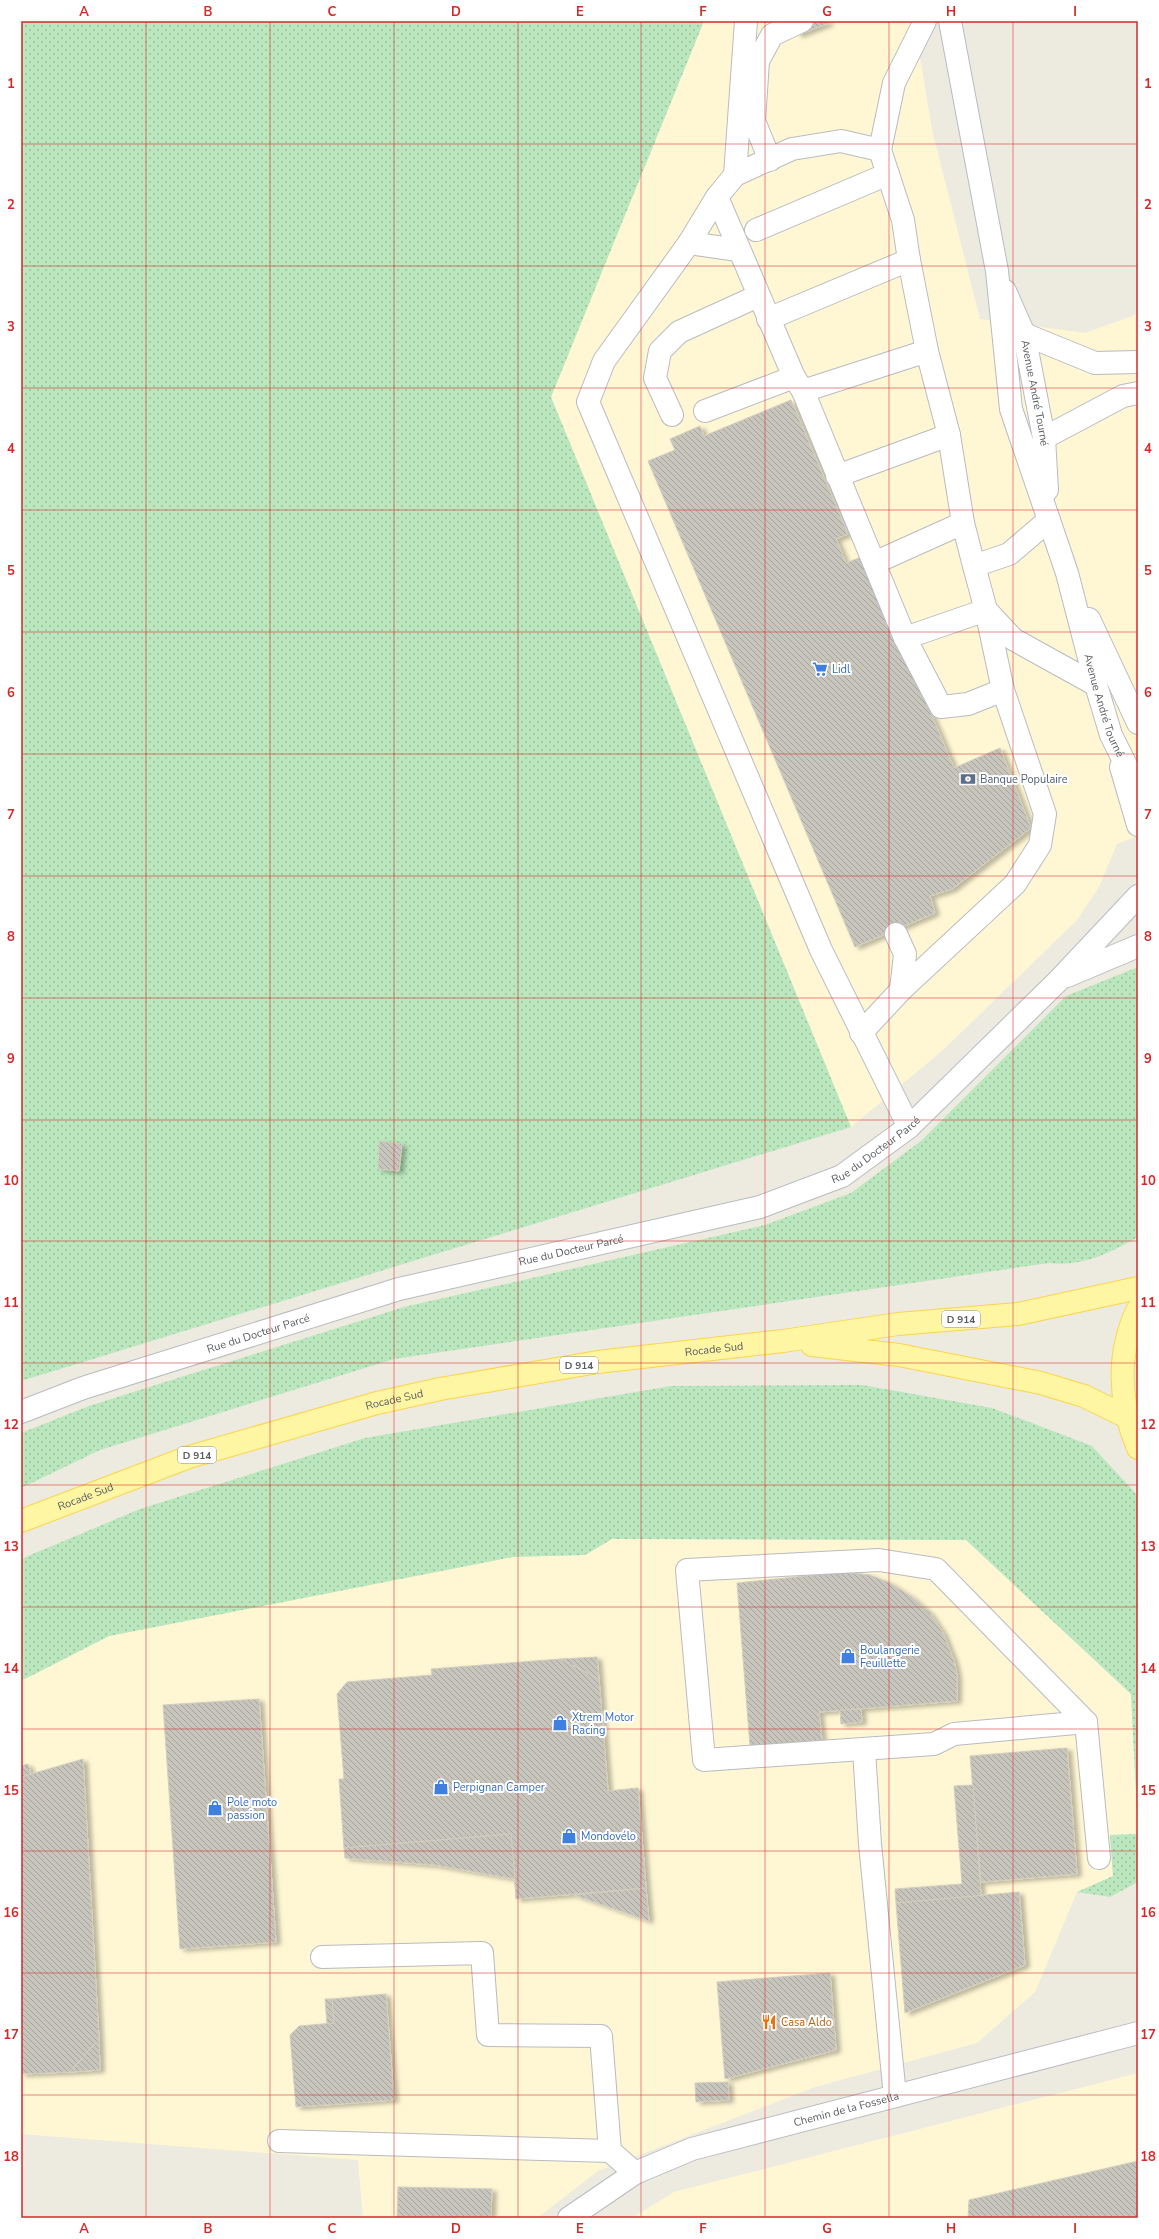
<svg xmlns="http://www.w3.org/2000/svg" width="1159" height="2239" viewBox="0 0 1159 2239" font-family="'Nunito Sans',sans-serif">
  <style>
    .commercial { fill: #fff7d4 }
    .grass { fill: url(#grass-dots) }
    .building { fill: url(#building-back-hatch); stroke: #d2cdbe; filter: url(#shadow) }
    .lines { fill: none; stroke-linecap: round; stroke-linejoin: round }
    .service-casing { stroke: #b8bbc1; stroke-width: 24 }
    .minor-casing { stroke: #b8bbc1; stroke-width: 24 }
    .tertiary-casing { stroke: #b8bbc1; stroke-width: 24 }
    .primary-casing { stroke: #fbd44c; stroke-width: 24 }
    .service { stroke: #fff; stroke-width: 22 }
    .minor { stroke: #fff; stroke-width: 22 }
    .tertiary { stroke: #fff; stroke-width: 22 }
    .primary { stroke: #fff6a4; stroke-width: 22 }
    .grid { fill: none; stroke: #d62828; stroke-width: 1; stroke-opacity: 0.55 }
    .labels { text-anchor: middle; stroke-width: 4; stroke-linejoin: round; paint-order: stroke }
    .shield { fill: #fff; stroke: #8b8e92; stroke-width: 1 }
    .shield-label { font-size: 10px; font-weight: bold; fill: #595d63 }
    .street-label { font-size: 11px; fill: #595d63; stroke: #fff }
    .shop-label { font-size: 11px; fill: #366cbe; stroke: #fff; text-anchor: start }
    .service-label { font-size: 11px; fill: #4e5e75; stroke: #fff; text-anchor: start }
    .food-label { font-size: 11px; fill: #c56008; stroke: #fff; text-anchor: start }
    .neatline { fill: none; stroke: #d62828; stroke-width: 1.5 }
    .grid-label { font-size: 13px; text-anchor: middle; font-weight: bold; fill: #d62828 }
  </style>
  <defs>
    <pattern id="grass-dots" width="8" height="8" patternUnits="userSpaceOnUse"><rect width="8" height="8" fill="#bae7bd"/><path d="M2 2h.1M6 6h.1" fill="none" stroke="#9abe9d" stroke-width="1.8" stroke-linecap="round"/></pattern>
    <pattern id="building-back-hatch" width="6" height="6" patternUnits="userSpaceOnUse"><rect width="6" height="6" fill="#c8c5bd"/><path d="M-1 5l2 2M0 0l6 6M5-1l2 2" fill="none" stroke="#a5a39d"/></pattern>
    <filter id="shadow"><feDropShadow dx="4.5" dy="2.5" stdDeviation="2" flood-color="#0004"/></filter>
  </defs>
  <rect width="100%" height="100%" fill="#edebe0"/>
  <g class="commercial">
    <polygon points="704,21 910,21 921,62 932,130 980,319 1085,333 1138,314 1138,836 1117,844 1099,887 1077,920 943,1050 851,1127 551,397"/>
    <polygon points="612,1539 966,1540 1131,1694 1138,1834 1110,1835 1113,1876 1077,1892 1035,1992 977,2043 815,2087 598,2171 537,2218 363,2218 358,2160 21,2134 21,1681 109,1636 513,1557 585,1555"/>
    <polygon points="1138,2073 1138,2218 632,2218 674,2192"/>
  </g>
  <g class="grass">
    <polygon points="21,21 704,21 551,397 851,1127 21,1381"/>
    <path d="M1138,967V1237C1109,1253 1083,1267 1049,1263L394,1359L100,1450L21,1488V1433L89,1406L404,1307L765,1225L851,1193L921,1141L1066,996Z"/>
    <polygon points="862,1385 992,1408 1092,1446 1138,1496 1138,1882 1110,1897 1077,1892 1113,1876 1110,1835 1138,1834 1131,1694 966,1540 612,1539 585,1555 513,1557 109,1636 21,1681 21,1559 140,1509 365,1438 671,1386"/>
  </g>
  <g class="building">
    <polygon points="792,21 828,21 829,23 798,35"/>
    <polygon points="791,400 848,534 836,539 846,563 864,556 954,768 1000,748 1031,828 952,889 930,896 935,913 855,947 648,461 675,450 670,439 700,426 704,436"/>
    <polygon points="379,1141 402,1144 399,1171 378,1169"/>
    <polygon points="844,1572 870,1575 890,1583 912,1597 930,1613 943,1633 954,1661 957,1675 957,1701 819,1712 822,1740 750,1746 737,1583"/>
    <polygon points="597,1657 599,1679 560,1659"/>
    <polygon points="560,1659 599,1679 608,1791 638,1788 646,1888 516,1899 511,1834 344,1848 339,1779 344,1779 337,1694 347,1682 432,1675 431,1669"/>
    <polygon points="259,1699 276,1942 180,1949 163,1705"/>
    <polygon points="861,1709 862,1722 841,1724 840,1710"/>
    <polygon points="1067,1748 1077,1874 981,1882 970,1756"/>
    <polygon points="83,1759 99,2039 70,2072 21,2074 21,1777"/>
    <polygon points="28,1764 31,1774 21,1777 21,1766"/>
    <polygon points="973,1785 981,1896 896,1903 895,1889 962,1884 954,1786"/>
    <polygon points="511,1834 515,1879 435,1865 345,1858 344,1848"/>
    <polygon points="646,1888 649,1921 574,1895"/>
    <polygon points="1019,1892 1025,1965 905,2013 896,1903"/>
    <polygon points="830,1973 836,2050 725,2079 717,1982"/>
    <polygon points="386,1994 394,2100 296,2107 290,2035 299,2026 334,2023 332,1999"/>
    <polygon points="325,1999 332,1999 334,2023 327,2024"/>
    <polygon points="99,2039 100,2070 70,2072"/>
    <polygon points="728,2082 729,2100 696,2102 695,2083"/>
    <polygon points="1138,2161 1138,2218 968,2218 969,2200"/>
    <polygon points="398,2187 492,2189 491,2217 397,2218"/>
  </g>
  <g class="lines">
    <g class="service-casing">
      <g id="service">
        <polyline points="925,21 894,83 880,150 903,220 909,260 927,351 949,435 963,523 974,566 986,610 1013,639 1096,685"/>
        <polyline points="880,150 841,141 792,149 735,175 717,197 689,243 604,361 588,402 821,950 909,1127"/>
        <polyline points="770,160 754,121 758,61 772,35 802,21"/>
        <polyline points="735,175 746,21"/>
        <polyline points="756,230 888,174"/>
        <polyline points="689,243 738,250"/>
        <polyline points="768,319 909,260"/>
        <polyline points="1024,334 1095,363 1138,362"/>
        <polyline points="794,377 803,391 905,638 941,707 968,704 1003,690 1045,814 1040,845 1015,884 901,990"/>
        <polyline points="803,391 927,351"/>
        <polyline points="705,411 794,377 717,197"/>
        <polyline points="672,415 655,378 660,351 679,332 758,296"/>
        <polyline points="1044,438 1123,396 1138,393"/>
        <polyline points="837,476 949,435"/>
        <polyline points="874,563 963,523"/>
        <polyline points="974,566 1009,554 1049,520"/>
        <polyline points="905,638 986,610 1003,690"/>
        <polyline points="861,1033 901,990 905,954 896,934"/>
        <polygon points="879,1560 936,1569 1086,1722 954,1734 934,1744 704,1760 687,1570"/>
        <polyline points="1086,1722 1099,1858"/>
        <polyline points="864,1750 870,1844 895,2096"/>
        <polyline points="322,1957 482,1953 488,2035 601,2036 610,2151"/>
        <polyline points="279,2141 610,2151 635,2173"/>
      </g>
    </g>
    <g class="minor-casing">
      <g id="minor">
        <polyline points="1121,767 1138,825"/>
        <polyline points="1067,976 1138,946"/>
        <path id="s1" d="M21,1412L83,1388L399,1289L760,1207L842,1176L909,1127L1059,980L1138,896"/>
      </g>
    </g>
    <g class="tertiary-casing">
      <g id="tertiary">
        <path id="s2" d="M950,21L997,271L1011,409L1067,573L1096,685L1111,735L1138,789"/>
        <path id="s3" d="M1005,291L1024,334L1044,438L1047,490"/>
        <polyline points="1089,619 1138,723"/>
        <path id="s4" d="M569,2218L635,2173L692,2149L1138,2033"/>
      </g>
    </g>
    <g class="primary-casing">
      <g id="primary">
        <path d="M1138,1309C1116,1353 1119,1404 1138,1448"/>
        <polyline points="812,1345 899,1355 1041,1383 1084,1396 1127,1417"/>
        <path id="s5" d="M21,1521L189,1457L377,1403L440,1389L598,1362L783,1341L898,1324L1018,1314L1138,1288"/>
      </g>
    </g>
    <use href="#service" class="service"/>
    <use href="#minor" class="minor"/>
    <use href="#tertiary" class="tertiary"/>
    <use href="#primary" class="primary"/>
  </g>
  <path class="grid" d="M146,21V2218M270,21V2218M394,21V2218M518,21V2218M641,21V2218M765,21V2218M889,21V2218M1013,21V2218M21,144H1138M21,266H1138M21,388H1138M21,510H1138M21,632H1138M21,754H1138M21,876H1138M21,998H1138M21,1120H1138M21,1241H1138M21,1363H1138M21,1485H1138M21,1607H1138M21,1729H1138M21,1851H1138M21,1973H1138M21,2095H1138"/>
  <defs>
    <g id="supermarket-bare" transform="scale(1.2)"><path d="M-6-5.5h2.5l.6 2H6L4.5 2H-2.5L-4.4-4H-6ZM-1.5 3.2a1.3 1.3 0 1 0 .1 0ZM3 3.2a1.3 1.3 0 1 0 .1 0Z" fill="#3f7fe0" stroke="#fff" stroke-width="2.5" paint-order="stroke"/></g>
    <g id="bank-bare" transform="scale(1.2)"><path d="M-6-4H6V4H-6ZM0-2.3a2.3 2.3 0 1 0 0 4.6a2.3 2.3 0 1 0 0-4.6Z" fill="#5c6f8a" stroke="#fff" stroke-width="2.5" paint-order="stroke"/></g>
    <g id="shop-bare" transform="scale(1.2)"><path d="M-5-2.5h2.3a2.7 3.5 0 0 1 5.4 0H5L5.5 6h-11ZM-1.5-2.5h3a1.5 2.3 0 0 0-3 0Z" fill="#3f7fe0" stroke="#fff" stroke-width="2.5" paint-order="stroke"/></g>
    <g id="restaurant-bare" transform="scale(1.2)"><path d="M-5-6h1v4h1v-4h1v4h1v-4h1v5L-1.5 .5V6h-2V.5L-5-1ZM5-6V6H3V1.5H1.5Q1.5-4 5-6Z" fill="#e8710a" stroke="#fff" stroke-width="2.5" paint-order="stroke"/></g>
  </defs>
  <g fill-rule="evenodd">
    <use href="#supermarket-bare" x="820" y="669"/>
    <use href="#bank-bare" x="968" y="779"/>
    <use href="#shop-bare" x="848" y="1656"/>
    <use href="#shop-bare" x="560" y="1723"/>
    <use href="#shop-bare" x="441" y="1787"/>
    <use href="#shop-bare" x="215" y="1808"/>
    <use href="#shop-bare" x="569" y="1836"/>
    <use href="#restaurant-bare" x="769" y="2022"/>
  </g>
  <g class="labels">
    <g class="shield">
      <rect x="942" y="1311" width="38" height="16" rx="3"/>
      <rect x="560" y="1357" width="38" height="16" rx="3"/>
      <rect x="178" y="1447" width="38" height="16" rx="3"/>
    </g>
    <g class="shield-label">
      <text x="961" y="1323">D 914</text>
      <text x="579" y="1369">D 914</text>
      <text x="197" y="1459">D 914</text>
    </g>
    <g class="street-label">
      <text dy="4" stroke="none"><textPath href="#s3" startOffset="107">Avenue André Tourné</textPath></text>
      <text dy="4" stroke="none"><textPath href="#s2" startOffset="704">Avenue André Tourné</textPath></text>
      <text dy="4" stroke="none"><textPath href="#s1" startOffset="898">Rue du Docteur Parcé</textPath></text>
      <text dy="4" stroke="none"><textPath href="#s1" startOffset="574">Rue du Docteur Parcé</textPath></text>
      <text dy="4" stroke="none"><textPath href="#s1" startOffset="250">Rue du Docteur Parcé</textPath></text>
      <text dy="4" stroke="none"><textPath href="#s5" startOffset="717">Rocade Sud</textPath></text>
      <text dy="4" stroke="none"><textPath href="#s5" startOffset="393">Rocade Sud</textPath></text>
      <text dy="4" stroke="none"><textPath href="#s5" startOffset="69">Rocade Sud</textPath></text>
      <text dy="4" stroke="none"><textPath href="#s4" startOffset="301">Chemin de la Fossella</textPath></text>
    </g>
    <g class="shop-label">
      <text x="832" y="673">Lidl</text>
      <text x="860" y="1654">Boulangerie<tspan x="860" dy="13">Feuillette</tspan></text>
      <text x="572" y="1721">Xtrem Motor<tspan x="572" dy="13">Racing</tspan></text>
      <text x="453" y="1791">Perpignan Camper</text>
      <text x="227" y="1806">Pole moto<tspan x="227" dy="13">passion</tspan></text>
      <text x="581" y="1840">Mondovélo</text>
    </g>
    <g class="service-label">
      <text x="980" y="783">Banque Populaire</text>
    </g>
    <g class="food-label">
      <text x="781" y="2026">Casa Aldo</text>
    </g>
  </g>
  <rect width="1159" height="2239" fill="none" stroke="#ffffff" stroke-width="44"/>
  <rect x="22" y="22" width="1115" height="2195" class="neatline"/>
  <g class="grid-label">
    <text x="84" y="16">A</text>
    <text x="208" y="16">B</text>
    <text x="332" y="16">C</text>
    <text x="456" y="16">D</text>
    <text x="580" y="16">E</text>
    <text x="703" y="16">F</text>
    <text x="827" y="16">G</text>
    <text x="951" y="16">H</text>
    <text x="1075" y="16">I</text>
    <text x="11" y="88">1</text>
    <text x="1148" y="88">1</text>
    <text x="11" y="209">2</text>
    <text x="1148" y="209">2</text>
    <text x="11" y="331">3</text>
    <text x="1148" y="331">3</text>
    <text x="11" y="453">4</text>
    <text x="1148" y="453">4</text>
    <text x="11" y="575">5</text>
    <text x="1148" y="575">5</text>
    <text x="11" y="697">6</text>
    <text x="1148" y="697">6</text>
    <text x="11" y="819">7</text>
    <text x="1148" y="819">7</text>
    <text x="11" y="941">8</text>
    <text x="1148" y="941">8</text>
    <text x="11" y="1063">9</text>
    <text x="1148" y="1063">9</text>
    <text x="11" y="1185">10</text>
    <text x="1148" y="1185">10</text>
    <text x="11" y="1307">11</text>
    <text x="1148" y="1307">11</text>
    <text x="11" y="1429">12</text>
    <text x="1148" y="1429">12</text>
    <text x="11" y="1551">13</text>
    <text x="1148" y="1551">13</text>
    <text x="11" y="1673">14</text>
    <text x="1148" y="1673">14</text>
    <text x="11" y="1795">15</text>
    <text x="1148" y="1795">15</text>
    <text x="11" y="1917">16</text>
    <text x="1148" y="1917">16</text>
    <text x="11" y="2039">17</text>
    <text x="1148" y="2039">17</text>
    <text x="11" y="2161">18</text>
    <text x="1148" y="2161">18</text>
    <text x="84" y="2233">A</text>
    <text x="208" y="2233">B</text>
    <text x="332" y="2233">C</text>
    <text x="456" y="2233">D</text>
    <text x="580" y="2233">E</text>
    <text x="703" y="2233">F</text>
    <text x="827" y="2233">G</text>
    <text x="951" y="2233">H</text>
    <text x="1075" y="2233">I</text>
  </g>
</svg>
